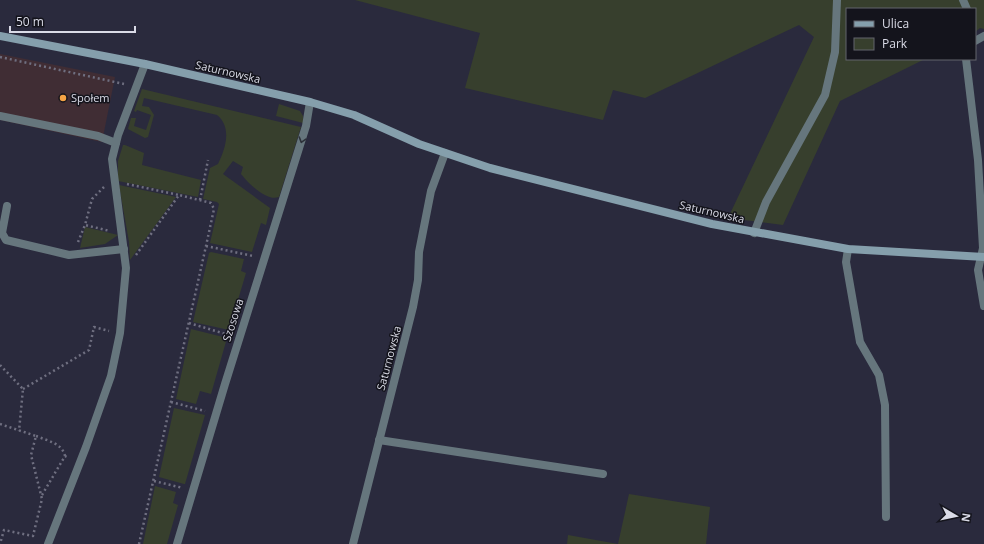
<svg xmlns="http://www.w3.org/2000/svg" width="984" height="544" viewBox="0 0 984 544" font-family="'Open Sans',sans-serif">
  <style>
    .commercial { fill: #402d34 }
    .green { fill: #373f2d }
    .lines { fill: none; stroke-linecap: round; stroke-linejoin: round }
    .path { stroke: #6f6f80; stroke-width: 2.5; stroke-dasharray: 2 3; stroke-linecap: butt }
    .lane { stroke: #66767d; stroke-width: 8 }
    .street { stroke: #66767d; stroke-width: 8 }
    .secondary { stroke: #859fac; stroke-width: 8 }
    .oneway { stroke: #2d3139 }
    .poi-dot { fill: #f5a345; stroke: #14141c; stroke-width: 1.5 }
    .labels { text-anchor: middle; stroke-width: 3; stroke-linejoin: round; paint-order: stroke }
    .street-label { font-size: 11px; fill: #dadbe7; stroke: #14141c }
    .poi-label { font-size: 11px; fill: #dadbe7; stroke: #14141c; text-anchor: start }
  </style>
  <rect width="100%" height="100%" fill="#2a2a3d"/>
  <polygon class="commercial" points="0,54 115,77 102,142 0,120"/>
  <g class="green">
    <polygon points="355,0 984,0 984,29 980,28 975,32 975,9 847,9 847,59 925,59 840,101 783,225 728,218 814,37 799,25 645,98 613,90 603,120 465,88 480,33"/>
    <path d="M142,89L301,127L279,197C267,202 248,183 241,174L243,167L233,161L223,174L270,208L266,225L261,223L252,252L210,243L219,204L217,202L203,199L210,168L218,164C226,148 232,127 217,115L144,98L142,106L149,107L154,115L148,137L145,138L128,129L131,118H136L134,126L146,130L151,115L137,110L136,112L134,111Z"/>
    <polygon points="279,104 300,111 303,116 303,123 276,116"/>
    <polygon points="123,145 125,145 144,153 142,165 201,180 198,197 118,181 118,161"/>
    <polygon points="119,185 176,197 130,260 129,242"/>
    <polygon points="85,227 118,235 105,244 80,248"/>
    <polygon points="211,252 244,259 241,271 246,273 229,330 193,322 209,253"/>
    <polygon points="191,329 227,338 211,394 200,391 196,404 176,399"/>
    <polygon points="174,408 205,415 185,484 184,484 159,477"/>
    <polygon points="155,486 176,492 173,503 178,505 167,544 143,544"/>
    <polygon points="629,494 710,507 706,544 618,544"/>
    <polygon points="568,535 618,544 567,544"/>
  </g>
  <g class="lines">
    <g class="path">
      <polyline points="0,57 124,84"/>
      <polyline points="127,184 179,195"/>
      <polyline points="104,187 92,199 85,225 110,231"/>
      <polyline points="200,200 208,160"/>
      <polyline points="78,242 85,225"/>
      <polyline points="206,246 253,256"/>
      <polyline points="136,255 179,195 211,203 214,209 206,246 139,544"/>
      <polyline points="189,323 229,335"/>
      <polyline points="0,365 23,389 19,431"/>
      <polyline points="23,389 89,350 94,327 109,331"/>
      <polyline points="171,402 205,411"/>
      <polyline points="0,424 36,436 31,455 42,499 33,536 4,530 0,544"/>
      <path d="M36,436C48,441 62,443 65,456"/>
      <polyline points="154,481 183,488"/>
      <polyline points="42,495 65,456 69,458"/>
    </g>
    <g class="lane">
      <polyline points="963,0 967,9"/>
      <polyline points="975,41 984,36"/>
      <polyline points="966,59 978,160 983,248 981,257"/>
      <polyline points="0,116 98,136 116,143"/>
      <polyline points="7,206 2,233 6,240 69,255 124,249"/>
      <polyline points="754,233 766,202 825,95 835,52 837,0"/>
      <polyline points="848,249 846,262 860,342 879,375 885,405 886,517"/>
      <polyline points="379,440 603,474"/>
    </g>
    <g class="street">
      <polyline points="981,257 978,270 984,306"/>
      <polyline points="48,544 86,447 111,376 120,333 126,268 112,159 118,135 145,64"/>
      <polyline points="177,544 225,384 306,126 310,102"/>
      <polyline points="353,544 413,307 418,280 419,252 431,191 445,153"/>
    </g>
    <polyline class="secondary" points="0,36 145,64 310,102 354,115 419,144 490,168 712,224 848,249 984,257"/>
  </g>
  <defs><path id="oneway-chevron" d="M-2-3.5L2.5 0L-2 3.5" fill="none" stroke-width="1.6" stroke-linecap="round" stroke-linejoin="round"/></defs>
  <use class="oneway" href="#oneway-chevron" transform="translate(302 140) rotate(107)"/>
  <circle class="poi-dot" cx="63" cy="98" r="4"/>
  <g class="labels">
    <g class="street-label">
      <text transform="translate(228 72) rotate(13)" y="4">Saturnowska</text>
      <text transform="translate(712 212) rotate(13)" y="4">Saturnowska</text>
      <text transform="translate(233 320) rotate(-72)" y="4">Szosowa</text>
      <text transform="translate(389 358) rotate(-75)" y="4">Saturnowska</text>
    </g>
    <g class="poi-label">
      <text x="71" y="102">Społem</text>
    </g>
  </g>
  <rect x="846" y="8" width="130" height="52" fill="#14141c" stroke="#63646d"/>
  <rect x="854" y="21" width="20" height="6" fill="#859fac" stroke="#63646d"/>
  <text x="882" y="28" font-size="12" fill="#dadbe7">Ulica</text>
  <rect x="854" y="38" width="20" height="12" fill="#373f2d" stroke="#63646d"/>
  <text x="882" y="48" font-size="12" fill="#dadbe7">Park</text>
  <g transform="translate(956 516) rotate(99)" stroke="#14141c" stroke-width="3" paint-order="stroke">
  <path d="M0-3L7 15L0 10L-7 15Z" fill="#dadbe7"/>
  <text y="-6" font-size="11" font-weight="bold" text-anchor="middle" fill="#dadbe7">N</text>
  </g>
  <path d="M10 26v6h125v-6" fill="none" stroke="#dadbe7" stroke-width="2"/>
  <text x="16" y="26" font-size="12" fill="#dadbe7" stroke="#14141c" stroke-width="3" paint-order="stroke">50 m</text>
</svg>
